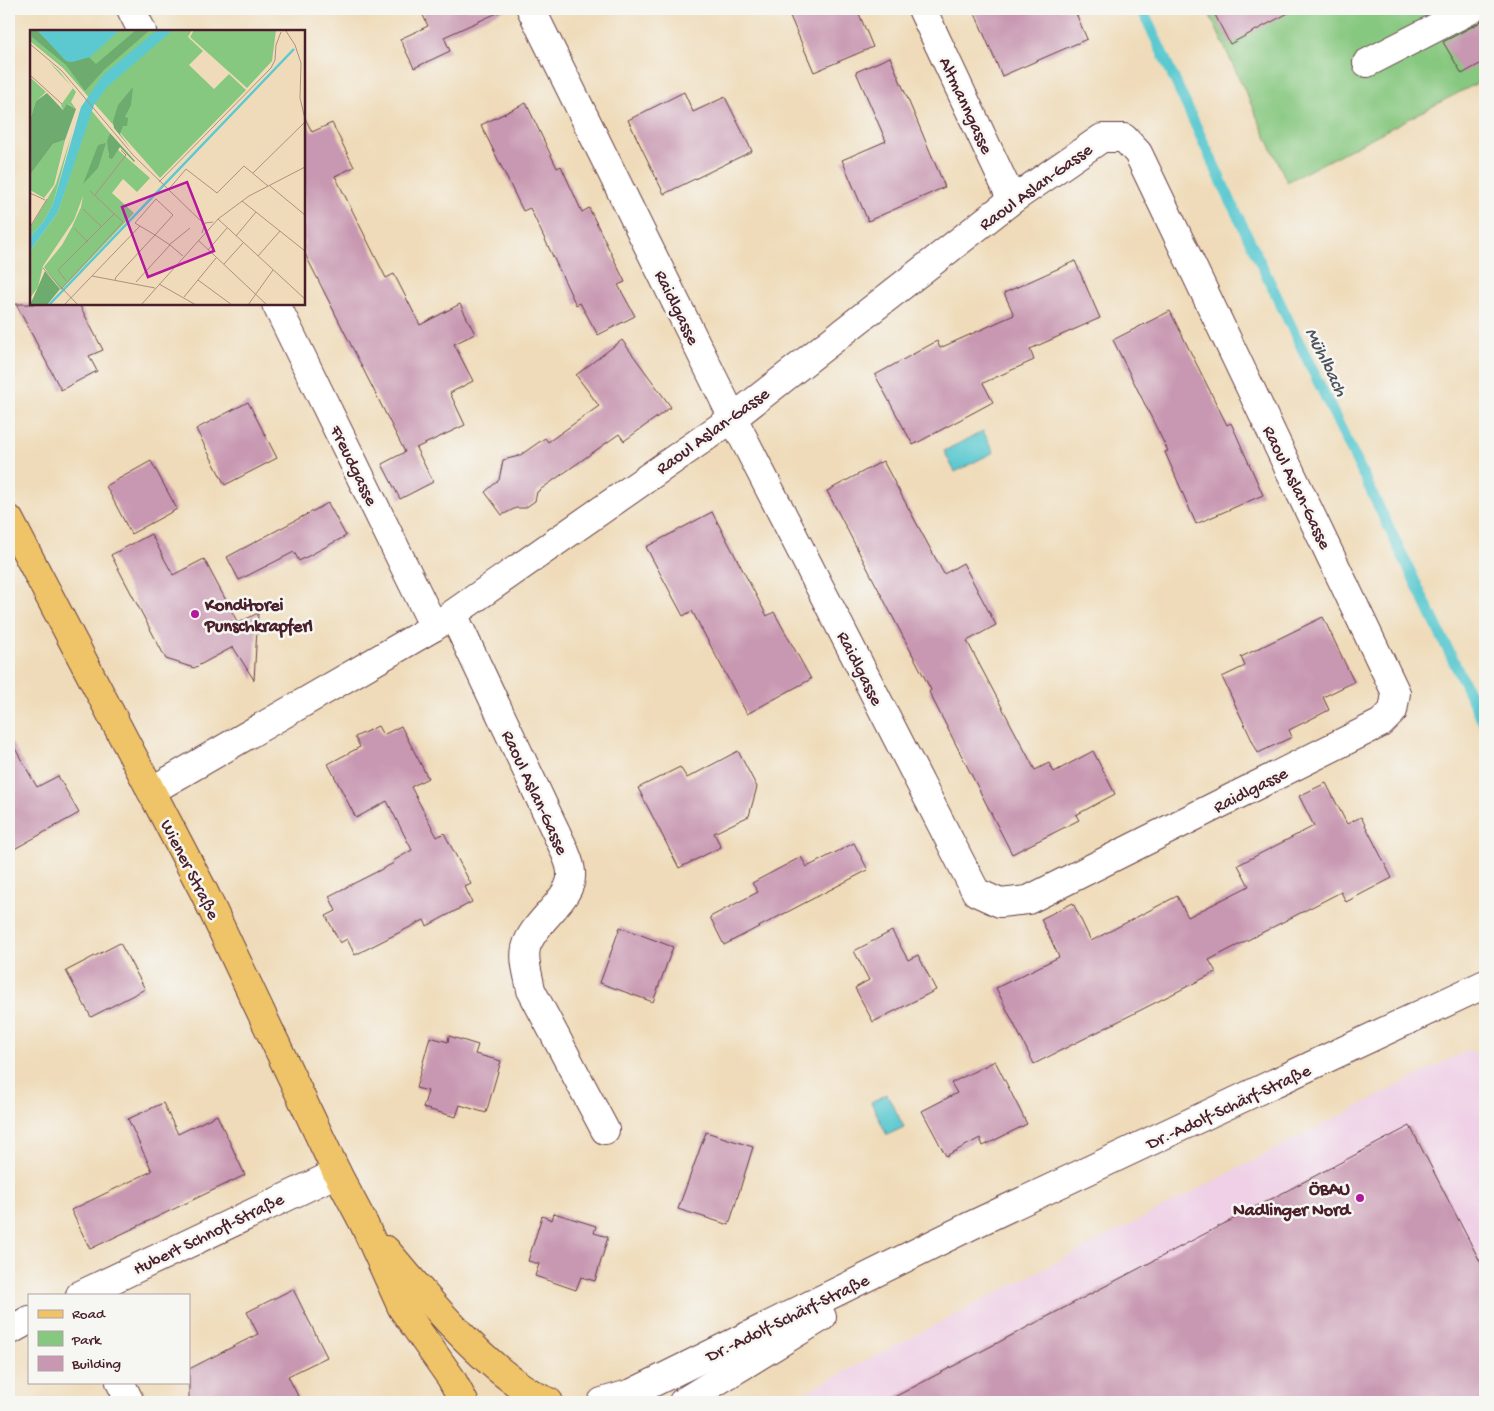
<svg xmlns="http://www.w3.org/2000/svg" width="1494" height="1411" viewBox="0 0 1494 1411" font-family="'Gochi Hand',sans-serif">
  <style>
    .built { fill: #efd0e6 }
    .green { fill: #87c880; stroke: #687456 }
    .water { fill: #5cc9d0; stroke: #53747e }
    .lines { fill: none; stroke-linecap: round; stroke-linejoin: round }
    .stream { stroke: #5cc9d0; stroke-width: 11 }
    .building { fill: #c897b1 }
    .minor-casing { stroke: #633b40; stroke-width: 30 }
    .major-casing { stroke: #633b40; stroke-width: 30 }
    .minor { stroke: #fff; stroke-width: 28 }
    .major { stroke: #efc469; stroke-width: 28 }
    .poi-dot { fill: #b5179e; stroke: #f6f6f2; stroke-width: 2 }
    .labels { text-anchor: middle; stroke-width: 5; stroke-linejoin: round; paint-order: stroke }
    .street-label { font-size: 18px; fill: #4a1f2b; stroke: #f6f6f2 }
    .poi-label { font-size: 18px; font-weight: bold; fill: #4a1f2b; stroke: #f6f6f2; text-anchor: start }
    .water-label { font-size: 19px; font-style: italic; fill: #4f525d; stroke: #f6f6f2 }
    .inset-river { fill: none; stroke: #5cc9d0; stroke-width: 2.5 }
    .inset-road { fill: none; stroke: #ad9080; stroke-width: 1 }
    .view { fill: #b5179e; fill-opacity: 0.15; stroke: #b5179e; stroke-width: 2.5 }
    .inset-edge { fill: none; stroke: #4a1f2b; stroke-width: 2.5 }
  </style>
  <rect width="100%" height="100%" fill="#f6f6f2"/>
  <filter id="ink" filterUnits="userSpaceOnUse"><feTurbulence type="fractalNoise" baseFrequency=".02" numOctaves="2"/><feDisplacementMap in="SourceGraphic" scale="10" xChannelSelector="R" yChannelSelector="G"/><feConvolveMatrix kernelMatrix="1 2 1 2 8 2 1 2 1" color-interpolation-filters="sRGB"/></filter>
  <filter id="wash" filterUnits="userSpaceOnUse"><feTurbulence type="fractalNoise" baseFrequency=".0096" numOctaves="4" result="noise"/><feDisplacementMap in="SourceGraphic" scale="20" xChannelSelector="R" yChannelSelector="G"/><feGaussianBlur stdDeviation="1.12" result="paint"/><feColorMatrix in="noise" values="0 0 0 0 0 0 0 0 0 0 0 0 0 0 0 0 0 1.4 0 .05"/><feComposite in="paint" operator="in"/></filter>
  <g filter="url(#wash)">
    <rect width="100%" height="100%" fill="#efdbb9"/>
    <polygon class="built" points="1467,1050 1485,1056 1485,1402 786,1402"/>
    <polygon class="green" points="1207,9 1485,9 1485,79 1287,182"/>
    <g class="water">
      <polygon points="983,431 994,452 955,472 944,451"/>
      <polygon points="887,1094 904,1127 887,1135 871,1102"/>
    </g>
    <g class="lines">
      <polyline class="stream" points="1142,9 1231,202 1485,726"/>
    </g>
    <g id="blocks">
      <g class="building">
        <polygon points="420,9 506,9 444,37 450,51 414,68 400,39 428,26"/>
        <polygon points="787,9 857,9 873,47 814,72"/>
        <polygon points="973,9 1074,9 1087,39 1002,76"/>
        <polygon points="1212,9 1296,9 1230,44"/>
        <polygon points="1485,17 1485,61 1462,74 1443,42 1479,23"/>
        <polygon points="890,57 945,187 868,221 842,160 886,141 856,72"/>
        <polygon points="684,92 693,112 725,97 752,151 664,194 628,120"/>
        <polygon points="526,103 557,168 561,166 582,212 589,208 625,282 618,285 635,316 598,335 580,303 576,305 530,208 523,211 481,125"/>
        <polygon points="304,116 312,132 332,123 354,167 335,176 386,278 394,274 420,325 460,304 475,334 454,344 473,381 450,393 465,425 416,448 433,482 400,499 382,464 405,452 304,252"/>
        <polygon points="1075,261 1100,318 1030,349 1034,360 983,383 993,402 913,445 875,375 937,341 940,348 1014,315 1004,293"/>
        <polygon points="16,304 79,304 103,350 89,356 97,371 61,390"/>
        <polygon points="1170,311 1227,425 1231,423 1263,495 1196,524 1165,452 1168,451 1113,340"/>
        <polygon points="622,340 671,407 624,441 619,434 537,492 535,501 525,508 516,508 502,515 485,492 499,480 503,460 519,456 545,438 548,442 599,406 576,375"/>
        <polygon points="248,402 277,458 225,485 196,429"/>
        <polygon points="151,461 177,509 131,534 106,486"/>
        <polygon points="883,461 944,574 963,563 996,625 967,641 1035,770 1049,763 1054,772 1093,751 1115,794 1076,815 1079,820 1012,854 929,692 931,690 827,491"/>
        <polygon points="328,503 346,536 299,561 294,552 239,580 227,557"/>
        <polygon points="712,512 767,616 774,612 811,679 747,714 692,611 683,616 646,547"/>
        <polygon points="151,534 173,575 204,559 238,623 258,613 254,680 233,647 194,668 166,659 111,555"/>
        <polygon points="1323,617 1354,682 1323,697 1329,710 1289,730 1292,737 1258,753 1222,677 1245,666 1241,657"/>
        <polygon points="378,726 383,735 401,726 428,778 411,787 437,837 444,833 471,884 465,887 472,902 427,926 424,920 355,955 347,939 340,943 326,916 336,911 329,896 394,863 393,861 412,850 387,801 356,818 328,764 360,747 355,737"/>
        <polygon points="9,738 37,787 58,776 79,813 9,852"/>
        <polygon points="738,751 757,787 749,816 714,833 721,847 679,868 638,788 680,767 687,778"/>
        <polygon points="1326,783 1347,824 1361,817 1392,878 1346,902 1341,892 1209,960 1216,972 1034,1064 996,988 1059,957 1041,919 1073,903 1091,941 1177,896 1188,917 1249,886 1238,865 1314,826 1299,796"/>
        <polygon points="854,843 868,870 724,945 710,917 758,892 752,883 801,857 807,867"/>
        <polygon points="620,927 673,947 653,1002 600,983"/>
        <polygon points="892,931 908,960 918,955 936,990 873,1022 855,988 869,980 854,951"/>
        <polygon points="120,943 145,989 91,1017 66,971"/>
        <polygon points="449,1036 478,1045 475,1054 501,1061 486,1113 460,1105 456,1117 423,1108 428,1091 416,1088 430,1037 448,1042"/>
        <polygon points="995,1061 1027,1124 983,1146 980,1138 946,1156 922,1111 957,1093 951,1083"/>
        <polygon points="163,1103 178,1134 217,1115 245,1175 90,1249 71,1210 152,1171 128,1119"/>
        <polygon points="1410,1126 1485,1271 1485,1402 885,1402"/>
        <polygon points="706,1132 753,1147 729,1225 678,1209"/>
        <polygon points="554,1213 596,1226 594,1233 608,1237 595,1281 581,1277 576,1290 535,1276 539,1264 528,1261 542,1216 552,1220"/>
        <polygon points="293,1289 327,1357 288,1376 301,1402 189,1402 189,1369 258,1334 247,1312"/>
      </g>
    </g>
  </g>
  <g filter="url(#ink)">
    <use href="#blocks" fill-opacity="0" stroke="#633b40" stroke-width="1"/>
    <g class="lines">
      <g class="minor-casing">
        <g id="minor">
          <polyline points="131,9 142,31"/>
          <polyline points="922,9 1012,200"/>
          <polyline points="1367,63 1472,9"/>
          <polyline points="276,304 434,627"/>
          <path d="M453,614L563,847C566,855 571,864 571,873C574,898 532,922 526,948C523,961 529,977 531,990L605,1130"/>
          <polyline points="151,791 434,627 733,418 1012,200 1102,138 1124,138 1138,153 1396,693 1393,711 1381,723 1028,900 1000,903 976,892 733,418 531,9"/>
          <polyline points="80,1295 337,1173"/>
          <polyline points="9,1331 29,1320"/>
          <polyline points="120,1382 130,1402"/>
          <polyline points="602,1402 632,1393 970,1226 1485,984"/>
          <polyline points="683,1402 822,1317"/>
        </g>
      </g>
      <g class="major-casing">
        <g id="major">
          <polyline points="9,519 204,892 337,1173 364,1224 402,1308 451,1378 464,1402"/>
          <path d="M386,1250C426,1297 492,1378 549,1402"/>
        </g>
      </g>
      <use href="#minor" class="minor"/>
      <use href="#major" class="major"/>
    </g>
  </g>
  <g class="poi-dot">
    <circle cx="195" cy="614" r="5"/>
    <circle cx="1360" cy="1198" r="5"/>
  </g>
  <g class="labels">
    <g class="street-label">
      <text transform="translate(967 105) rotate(65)" y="6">Altmanngasse</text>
      <text transform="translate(1035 186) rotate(-36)" y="6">Raoul Aslan-Gasse</text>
      <text transform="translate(678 307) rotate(64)" y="6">Raidlgasse</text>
      <text transform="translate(712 430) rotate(-36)" y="6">Raoul Aslan-Gasse</text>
      <text transform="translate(355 465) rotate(64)" y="6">Freudgasse</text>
      <text transform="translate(1298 487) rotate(64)" y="6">Raoul Aslan-Gasse</text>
      <text transform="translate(861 668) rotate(63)" y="6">Raidlgasse</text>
      <text transform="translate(1250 789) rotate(-27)" y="6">Raidlgasse</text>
      <text transform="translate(536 792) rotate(65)" y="6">Raoul Aslan-Gasse</text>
      <text transform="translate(191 869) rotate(63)" y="6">Wiener Straße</text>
      <text transform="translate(1228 1106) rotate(-25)" y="6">Dr.-Adolf-Schärf-Straße</text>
      <text transform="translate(208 1233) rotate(-26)" y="6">Hubert Schnofl-Straße</text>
      <text transform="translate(787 1317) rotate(-26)" y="6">Dr.-Adolf-Schärf-Straße</text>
    </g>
    <g class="poi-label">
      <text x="205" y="610">Konditorei<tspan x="205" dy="21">Punschkrapferl</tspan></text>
      <text x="1350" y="1194" text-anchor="end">ÖBAU<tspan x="1350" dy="21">Nadlinger Nord</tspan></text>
    </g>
    <g class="water-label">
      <text transform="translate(1328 361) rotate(64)" y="7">Mühlbach</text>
    </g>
  </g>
  <g transform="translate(30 30)">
    <rect width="275" height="275" fill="#efdbb9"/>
    <path d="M0,0H162L158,7L173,21L159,35L184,59L199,44L216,60L130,148L33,38L0,11ZM164,0H246L242,31L217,58L160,7ZM19,32L29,41L46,62L41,72L46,79L38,74L33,80L31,75L43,58ZM0,47L16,62L6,71L0,90ZM61,80L80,103L78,125L87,119L120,148L107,162L93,149L82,163L104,183L31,260L14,237L32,215L42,197L51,177L53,166L44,190L13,236L8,257L0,268V221L28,182ZM42,103L23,174L14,191L0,207V198L26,154ZM35,110L24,155L14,168L0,160V145L23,114Z" fill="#87c880"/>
    <path d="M1,0H7L39,32L59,27L66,34L106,0H120L74,40L55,61L36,35L2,7ZM103,57L101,75L95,87L98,88L97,96H93L90,104L102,120L84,98L83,91L88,75ZM17,63L33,80L37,74L46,79L35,110L23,114L0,145V90L6,71ZM80,103L105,131L104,132L90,117L82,129L79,128L77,111ZM76,113L68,138L53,154L68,115ZM15,241L30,259L17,275H0Z" fill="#6dac6e"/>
    <path d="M7,0H90L60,27L42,32L36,31ZM127,0H143L77,57L64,75L28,182L0,221V207L14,191L23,174L51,77L73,45Z" fill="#5cc9d0"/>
    <path class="inset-river" d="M19,275L264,19"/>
    <path class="inset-road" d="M256,1L265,15L271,33L270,68L275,89M0,14L32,41L103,125L174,194M0,45L32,74M223,143L275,92M129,152L241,38L245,30L246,15L251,2M240,156L275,185M138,160L156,139L187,163L214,136L238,156M0,163L15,170M65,165L96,125L91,120M212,171L275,221M53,179L72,197M188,189L275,269M0,197L17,169M44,198L58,212M172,203L175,193L183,192M206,206L226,182M168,210L237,275M139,215L160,198M178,220L197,198M228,226L250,201M194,234L213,213M13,238L48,275M62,246L125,258M85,250L86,247L125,205L143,185L126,169L105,193L125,205L140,215L153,226M168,250L202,275M36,251L28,240L85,183M106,252L140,215M129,254L166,275M31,259L93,192L60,161M154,267L186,228M34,275L110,196M111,275L188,189L219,166L275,137M218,275L243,240"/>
    <path class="view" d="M157,152L184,221L118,247L92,177Z"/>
    <rect width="275" height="275" class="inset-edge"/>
  </g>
  <rect width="1494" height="1411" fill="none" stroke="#f6f6f2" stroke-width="30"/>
  <rect x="28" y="1294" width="162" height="90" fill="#f6f6f2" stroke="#b1a0a2"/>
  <rect x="38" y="1310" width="25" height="8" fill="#efc469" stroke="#b1a0a2"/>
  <text x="72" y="1318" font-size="15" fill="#4a1f2b">Road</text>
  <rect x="38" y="1331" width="25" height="15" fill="#87c880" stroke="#b1a0a2"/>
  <text x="72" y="1344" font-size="15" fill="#4a1f2b">Park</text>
  <rect x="38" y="1356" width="25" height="15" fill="#c897b1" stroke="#b1a0a2"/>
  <text x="72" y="1368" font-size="15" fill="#4a1f2b">Building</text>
</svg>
